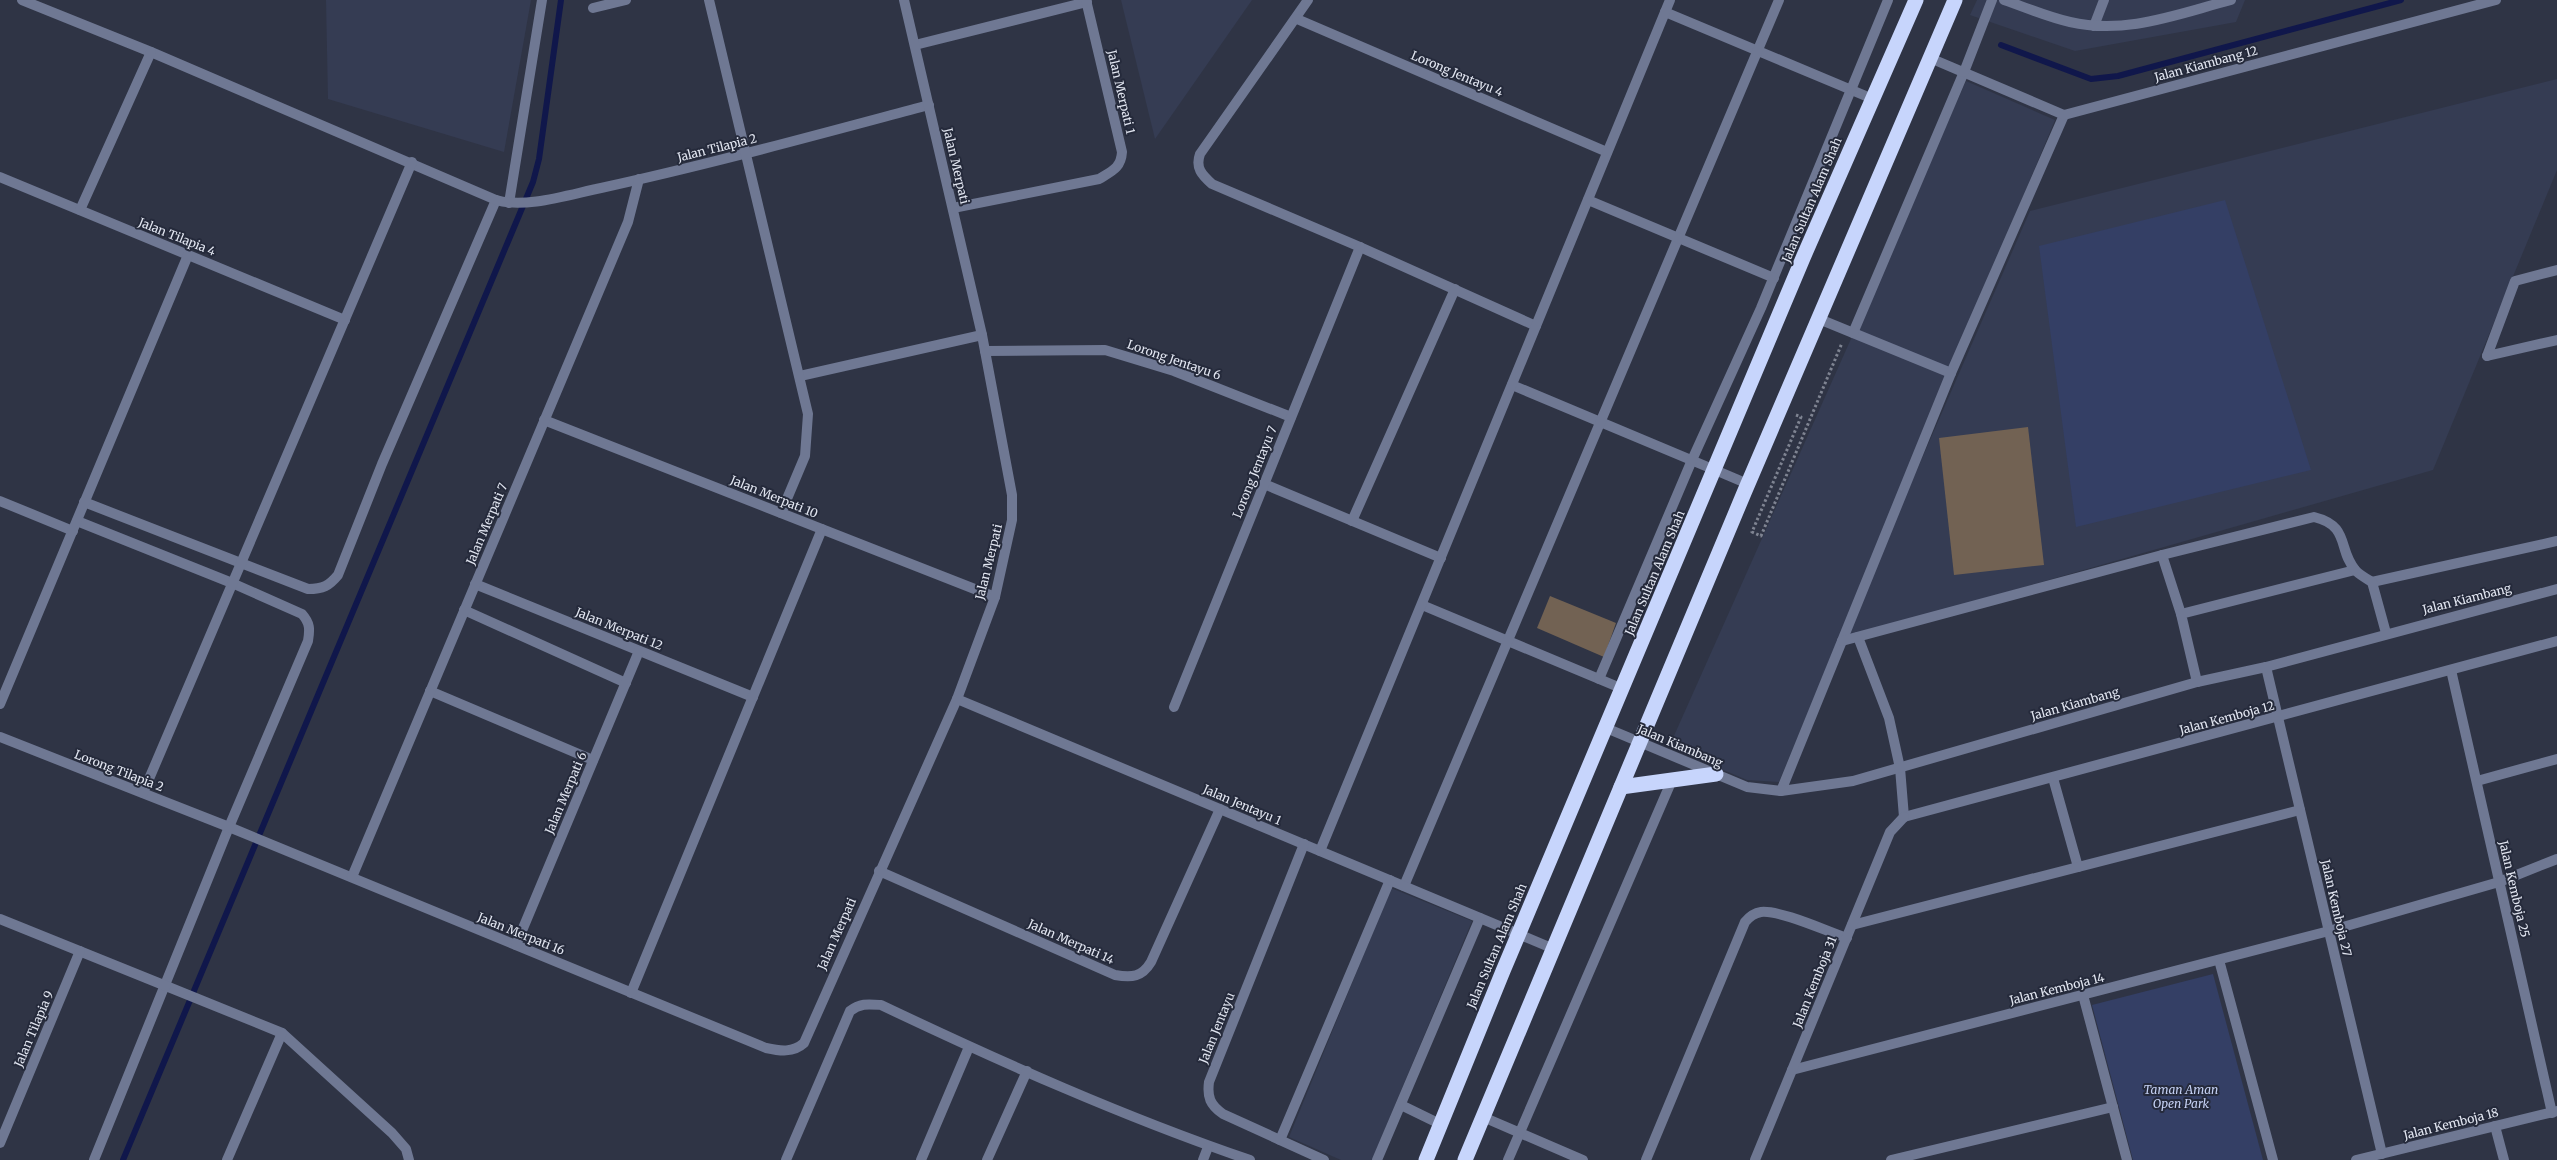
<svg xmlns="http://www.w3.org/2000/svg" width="2557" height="1160" viewBox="0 0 2557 1160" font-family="Merriweather,serif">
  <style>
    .built { fill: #353c53 }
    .green { fill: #343f65 }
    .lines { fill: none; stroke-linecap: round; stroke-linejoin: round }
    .stream { stroke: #10174b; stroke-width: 6 }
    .building { fill: #726253 }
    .path { stroke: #7f8492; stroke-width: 3; stroke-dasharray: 2.5 2.5; stroke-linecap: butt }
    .lane { stroke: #6f7893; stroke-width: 10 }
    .street { stroke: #6f7893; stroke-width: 10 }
    .highway { stroke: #c7d5fc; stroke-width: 15 }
    .labels { text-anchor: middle; stroke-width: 4; stroke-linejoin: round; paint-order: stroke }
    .street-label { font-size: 12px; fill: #e2e6f1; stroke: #252a3b }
    .park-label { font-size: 12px; font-style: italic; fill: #c5d1f4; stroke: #252a3b }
  </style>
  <rect width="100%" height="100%" fill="#2f3445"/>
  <g class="built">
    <polygon points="326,0 531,0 504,152 328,99"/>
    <polygon points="1121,0 1252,0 1155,139"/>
    <polygon points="1977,0 2245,0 2236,22 2075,51 1970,15"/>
    <polygon points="2557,79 2557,170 2433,470 1843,639 2030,211"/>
    <polygon points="1966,81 2055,120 1779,782 1747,780 1669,747"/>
    <polygon points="1391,888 1472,921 1372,1160 1341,1160 1289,1137"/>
  </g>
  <g class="green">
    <polygon points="2225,200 2311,470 2076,527 2039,246"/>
    <polygon points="2213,974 2263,1160 2133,1160 2092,1005"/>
  </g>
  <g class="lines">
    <g class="stream">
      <polyline points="2001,45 2091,79 2118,76 2401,0"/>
      <polyline points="123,1160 533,182 539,159 561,0"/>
    </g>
  </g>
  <g class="building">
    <polygon points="2028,427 2044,565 1954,575 1939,438"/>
    <polygon points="1550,596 1616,623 1604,657 1537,628"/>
  </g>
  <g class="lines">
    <polyline class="path" points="1796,415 1801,417 1752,532 1761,536 1842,343"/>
    <g class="lane">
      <polyline points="1665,12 1873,99"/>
      <polyline points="2094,26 2104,0"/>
      <polyline points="509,203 542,0"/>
      <polyline points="1819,319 1951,373"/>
      <polyline points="1853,333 1964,72"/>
      <polyline points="800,376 982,335"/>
      <polyline points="1512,385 1715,470"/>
      <path d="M84,502L308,589C323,589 329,586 338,575L382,464L496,200"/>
      <path d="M77,521L232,583L302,614C310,623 310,629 308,641L229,827L94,1160"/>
      <polyline points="2162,555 2181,614"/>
      <polyline points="1422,605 1623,689"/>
      <polyline points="1599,679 1692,460 1761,308 1888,0"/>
      <polyline points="2197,682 2181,614 2355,570"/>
      <polyline points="430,691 593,760"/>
      <polyline points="2053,778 2078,867"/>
      <polyline points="2477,781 2557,759"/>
      <polyline points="1781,791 1951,373 2064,115"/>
      <polyline points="1404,886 1779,0"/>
      <polyline points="1852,925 2300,810"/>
      <polyline points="2219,960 2273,1160"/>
      <polyline points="166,986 282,1033 392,1133 406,1149 409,1160"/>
      <polyline points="2083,995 2127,1160"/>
      <polyline points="1401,1105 1440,1124"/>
      <polyline points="2495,1126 2504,1160"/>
      <polyline points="1280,1140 1390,880"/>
      <polyline points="227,1160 282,1033"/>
      <path d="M786,1160L850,1011C860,1003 868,1004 881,1005C1001,1062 1124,1117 1250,1160"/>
      <polyline points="921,1160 969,1047"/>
      <polyline points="987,1160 1027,1071"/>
      <polyline points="1203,1160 1208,1147"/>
      <polyline points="1377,1160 1480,918"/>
      <path d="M1646,1160L1745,922C1750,916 1754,913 1761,912C1781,910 1826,931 1847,938"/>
      <polyline points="1891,1160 2113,1107"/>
    </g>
    <g class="street">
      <path d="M22,0L151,52L496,200C525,209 571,194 601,188C711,164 820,134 929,105"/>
      <polyline points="709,0 808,414 805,456 781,513"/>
      <path d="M1308,0L1200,154C1195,168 1202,175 1212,184L1360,247L1536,326"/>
      <path d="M2004,0C2025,7 2047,17 2070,22C2126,35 2177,14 2231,0"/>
      <polyline points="593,8 626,0"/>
      <polyline points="1297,19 1607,152"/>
      <polyline points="915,45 1087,2"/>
      <polyline points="1930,58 2064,115 2496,0"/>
      <polyline points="1964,72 1992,0"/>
      <polyline points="0,177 345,320"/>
      <polyline points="1588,200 1774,278"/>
      <path d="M953,208L1099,179C1112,171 1121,168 1122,152L1086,0"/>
      <polyline points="80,210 151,52"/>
      <polyline points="985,351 1105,350 1174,371 1291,417"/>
      <polyline points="2487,356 2515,281 2557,270"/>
      <polyline points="2487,356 2557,340"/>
      <polyline points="544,420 995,597"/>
      <polyline points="1715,470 1748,484"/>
      <polyline points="1264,484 1441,558"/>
      <polyline points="0,501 73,531"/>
      <polyline points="1352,521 1455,289"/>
      <polyline points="2372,582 2557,541"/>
      <polyline points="475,584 753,697"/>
      <polyline points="464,610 626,683"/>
      <polyline points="1858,637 1889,718 1900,768 1904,817"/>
      <path d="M1842,641L2162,555L2314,517C2351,526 2337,550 2356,571C2360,575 2367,579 2372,582L2386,633"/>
      <polyline points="2266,667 2382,1154"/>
      <polyline points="2451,670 2552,1113"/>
      <polyline points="957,699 1554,949"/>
      <polyline points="0,704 188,255"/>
      <polyline points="1174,707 1360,247"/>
      <polyline points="1606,728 1747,787 1781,791 1853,781 2197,682 2266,667 2557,589"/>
      <path d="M0,737L229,827L766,1048C780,1051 793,1053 804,1043L957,699L995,597L1012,520V495L982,335L904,0"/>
      <polyline points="143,793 412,162"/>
      <polyline points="1904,817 2557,641"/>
      <path d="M1304,844L1209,1082C1207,1097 1210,1105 1223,1114L1324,1160"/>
      <polyline points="1320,851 1670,0"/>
      <path d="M879,871L1115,975C1132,978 1142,977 1151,962L1220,809"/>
      <polyline points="352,877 628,222 639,179"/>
      <polyline points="0,919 166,986"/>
      <polyline points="516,945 639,651"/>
      <polyline points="631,993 822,529"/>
      <polyline points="1792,1070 2329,931 2499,882 2557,859"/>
      <polyline points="1483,1117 1583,1160"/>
      <polyline points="0,1143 80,951"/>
      <polyline points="1508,1160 1672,780"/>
      <polyline points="1755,1160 1890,832 1904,817"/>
      <polyline points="2356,1160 2557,1111"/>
    </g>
    <g class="highway">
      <polyline points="1621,787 1716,774"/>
      <polyline points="1426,1160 1503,971 1803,258 1916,0"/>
      <polyline points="1465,1160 1744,493 1955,0"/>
    </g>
  </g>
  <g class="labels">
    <g class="street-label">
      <text transform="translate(2206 64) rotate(-15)" y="4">Jalan Kiambang 12</text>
      <text transform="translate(1457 74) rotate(23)" y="4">Lorong Jentayu 4</text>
      <text transform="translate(1121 92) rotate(77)" y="4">Jalan Merpati 1</text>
      <text transform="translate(717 148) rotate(-14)" y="4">Jalan Tilapia 2</text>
      <text transform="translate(956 166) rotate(77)" y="4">Jalan Merpati</text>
      <text transform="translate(1812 200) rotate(-67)" y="4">Jalan Sultan Alam Shah</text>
      <text transform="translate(177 237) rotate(22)" y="4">Jalan Tilapia 4</text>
      <text transform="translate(1174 360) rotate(19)" y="4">Lorong Jentayu 6</text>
      <text transform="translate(1255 472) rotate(-68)" y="4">Lorong Jentayu 7</text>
      <text transform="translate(774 497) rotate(22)" y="4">Jalan Merpati 10</text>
      <text transform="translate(487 524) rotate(-67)" y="4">Jalan Merpati 7</text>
      <text transform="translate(989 562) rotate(-76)" y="4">Jalan Merpati</text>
      <text transform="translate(1655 573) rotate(-67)" y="4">Jalan Sultan Alam Shah</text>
      <text transform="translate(2467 599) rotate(-14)" y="4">Jalan Kiambang</text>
      <text transform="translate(619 629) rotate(22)" y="4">Jalan Merpati 12</text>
      <text transform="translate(2075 704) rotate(-16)" y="4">Jalan Kiambang</text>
      <text transform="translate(2227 718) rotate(-15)" y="4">Jalan Kemboja 12</text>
      <text transform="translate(1680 746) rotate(23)" y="4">Jalan Kiambang</text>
      <text transform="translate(119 771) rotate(21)" y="4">Lorong Tilapia 2</text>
      <text transform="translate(566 793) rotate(-67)" y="4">Jalan Merpati 6</text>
      <text transform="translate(1242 805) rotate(23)" y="4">Jalan Jentayu 1</text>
      <text transform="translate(2514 889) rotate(77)" y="4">Jalan Kemboja 25</text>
      <text transform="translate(2336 908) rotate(77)" y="4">Jalan Kemboja 27</text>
      <text transform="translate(521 934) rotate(22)" y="4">Jalan Merpati 16</text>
      <text transform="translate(837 934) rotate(-66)" y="4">Jalan Merpati</text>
      <text transform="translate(1071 942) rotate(24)" y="4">Jalan Merpati 14</text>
      <text transform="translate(1497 946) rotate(-67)" y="4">Jalan Sultan Alam Shah</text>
      <text transform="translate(1815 982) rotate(-68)" y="4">Jalan Kemboja 31</text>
      <text transform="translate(2057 989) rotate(-14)" y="4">Jalan Kemboja 14</text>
      <text transform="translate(1217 1028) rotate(-68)" y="4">Jalan Jentayu</text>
      <text transform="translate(34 1029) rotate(-67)" y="4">Jalan Tilapia 9</text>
      <text transform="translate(2451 1124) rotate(-14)" y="4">Jalan Kemboja 18</text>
    </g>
    <g class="park-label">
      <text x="2181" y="1094">Taman Aman<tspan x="2181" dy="14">Open Park</tspan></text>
    </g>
  </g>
</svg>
